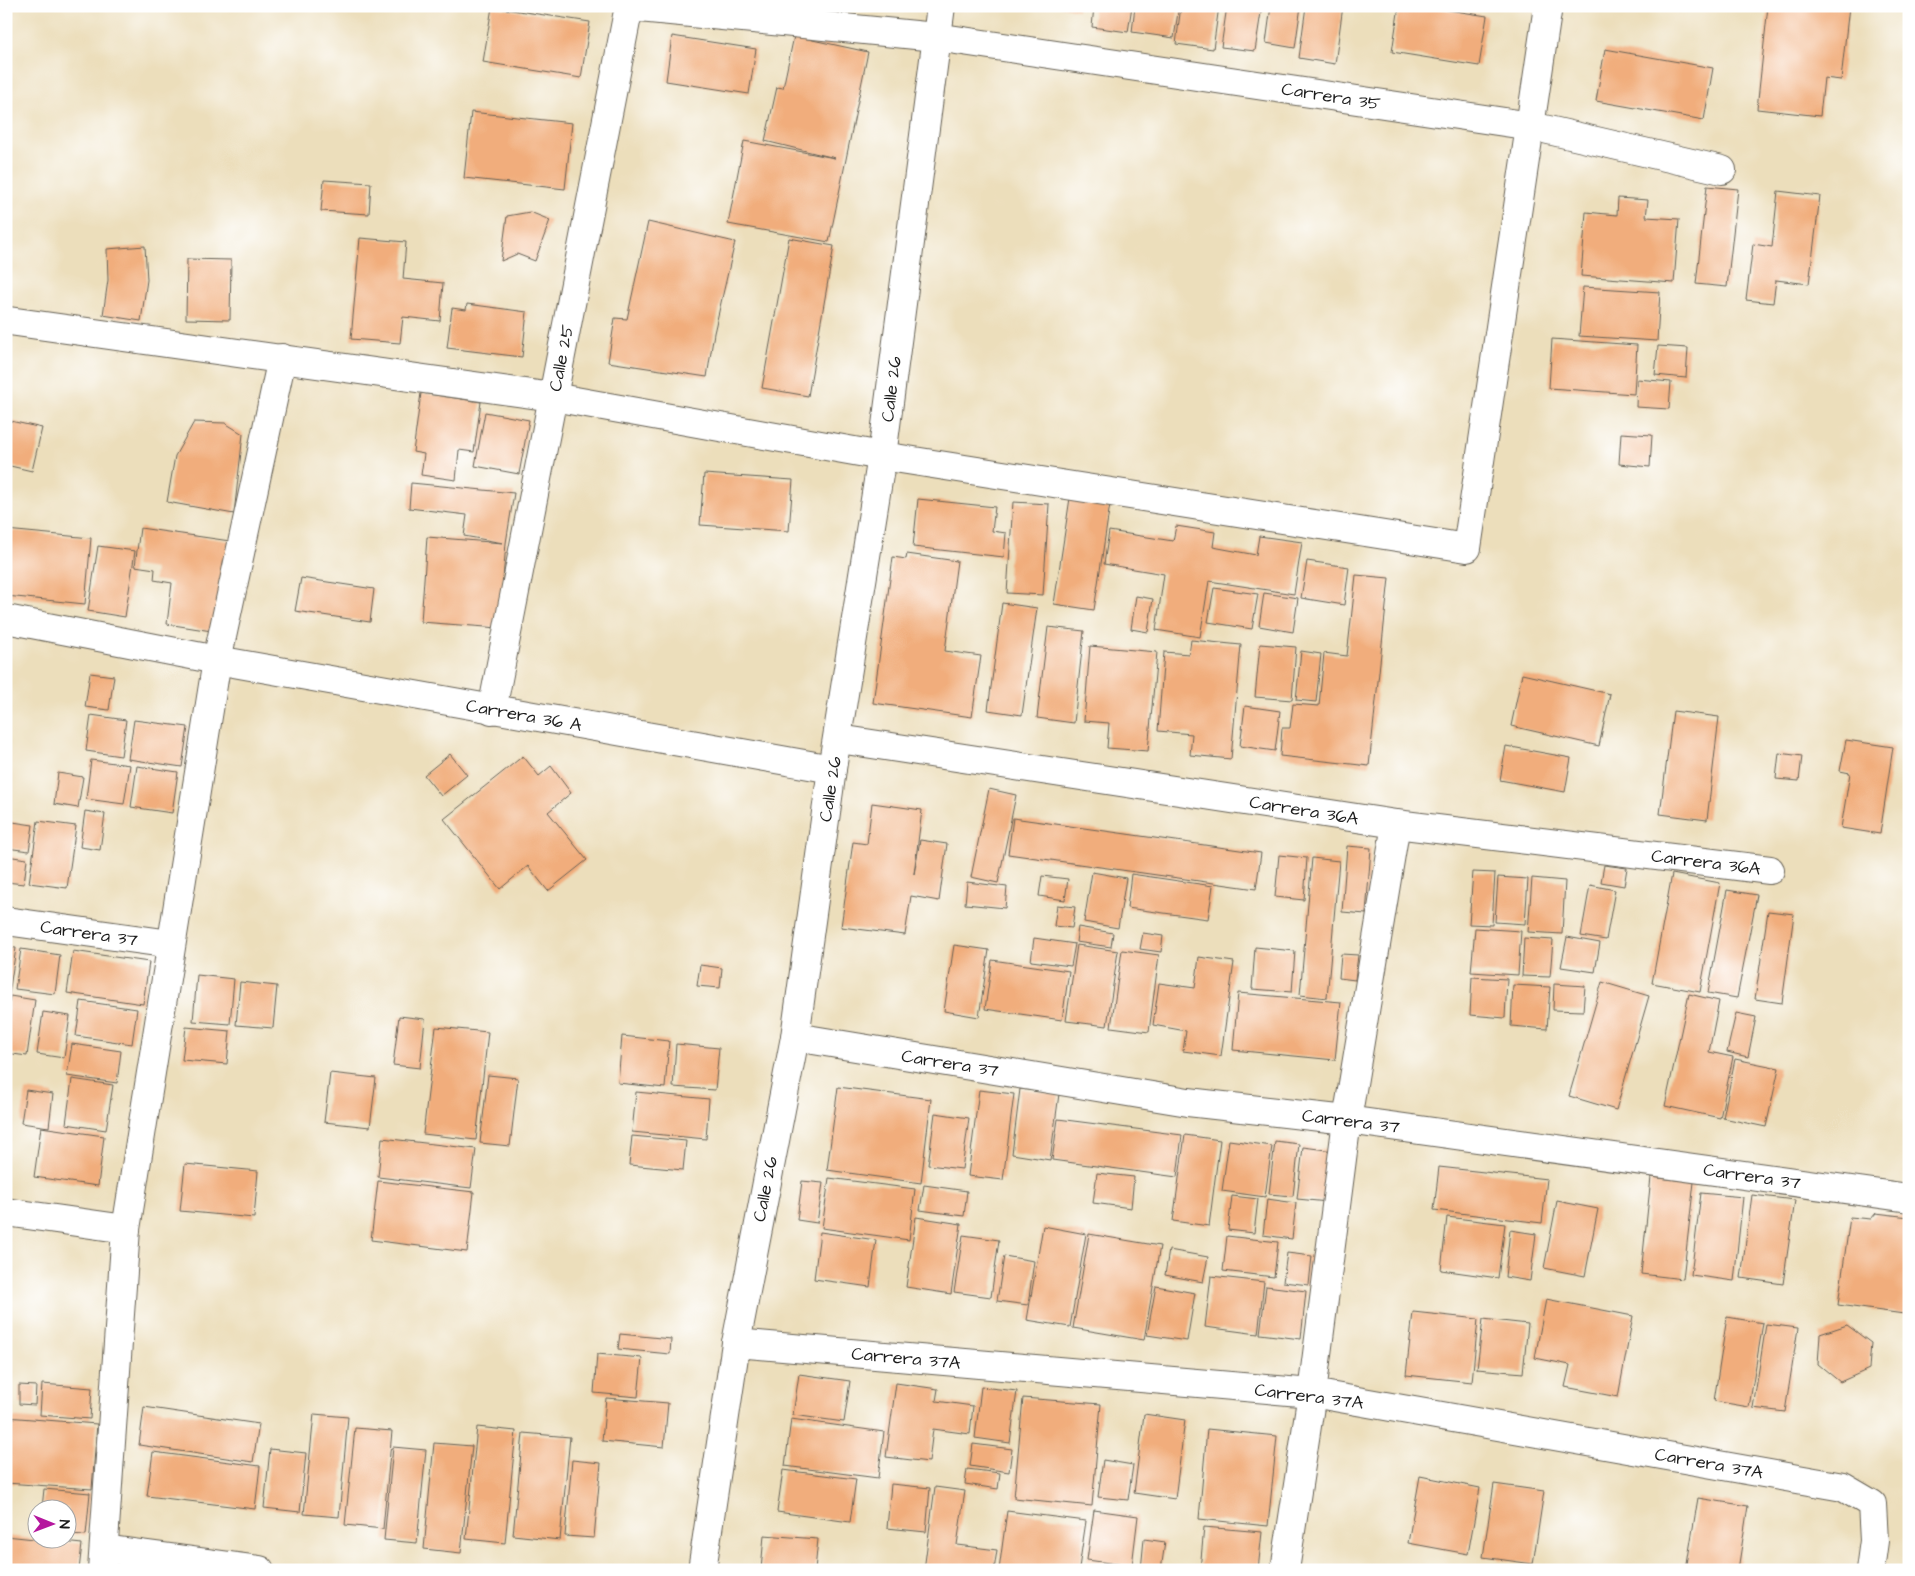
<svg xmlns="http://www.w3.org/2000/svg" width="1915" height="1576" viewBox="0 0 1915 1576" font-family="'Architects Daughter',sans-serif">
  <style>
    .building { fill: #f1ad7b }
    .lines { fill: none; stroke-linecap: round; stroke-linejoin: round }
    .street-casing { stroke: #656054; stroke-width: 30 }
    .street { stroke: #fff; stroke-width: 28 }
    .labels { text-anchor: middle; stroke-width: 4; stroke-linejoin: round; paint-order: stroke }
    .street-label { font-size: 18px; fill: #1c1c1c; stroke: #fff }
  </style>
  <rect width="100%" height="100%" fill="#fff"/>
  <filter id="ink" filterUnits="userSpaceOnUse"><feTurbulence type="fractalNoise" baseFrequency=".02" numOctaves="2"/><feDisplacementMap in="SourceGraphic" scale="10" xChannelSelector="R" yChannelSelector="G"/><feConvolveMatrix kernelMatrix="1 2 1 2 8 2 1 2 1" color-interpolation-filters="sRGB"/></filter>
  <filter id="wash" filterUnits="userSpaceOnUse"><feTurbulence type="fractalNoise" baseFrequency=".0096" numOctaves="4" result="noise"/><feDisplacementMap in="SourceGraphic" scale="20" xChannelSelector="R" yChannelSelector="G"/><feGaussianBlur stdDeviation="1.12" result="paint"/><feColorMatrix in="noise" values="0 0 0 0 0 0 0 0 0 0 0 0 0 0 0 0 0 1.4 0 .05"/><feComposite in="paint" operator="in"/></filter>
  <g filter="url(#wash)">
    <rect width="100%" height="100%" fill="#ecdebb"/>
    <g id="blocks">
      <g class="building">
        <polygon points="1059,6 1078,6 1078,10"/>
        <polygon points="1094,6 1132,6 1128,32 1092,27"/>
        <polygon points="1135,6 1179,6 1174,38 1132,32"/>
        <polygon points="1181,6 1219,6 1213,49 1176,44"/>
        <polygon points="1227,6 1262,6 1255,51 1221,47"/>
        <polygon points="1271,6 1301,6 1295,48 1266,43"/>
        <polygon points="1306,6 1343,6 1335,64 1299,58"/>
        <polygon points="1399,6 1423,6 1487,16 1479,66 1392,52"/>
        <polygon points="1768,6 1849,6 1841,80 1824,78 1820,116 1757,109"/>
        <polygon points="492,7 590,22 581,78 483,62"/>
        <polygon points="672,36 756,49 749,94 666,81"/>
        <polygon points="794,36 868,52 829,242 728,224 744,141 835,158 765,141 777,87 783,88"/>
        <polygon points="1605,49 1713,68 1704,120 1596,101"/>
        <polygon points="471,112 572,123 565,189 464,178"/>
        <polygon points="324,180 371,183 369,214 321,211"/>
        <polygon points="1707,186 1738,189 1727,287 1696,284"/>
        <polygon points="1778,191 1820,196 1809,284 1776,280 1773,303 1746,300 1753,244 1772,247"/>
        <polygon points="1618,198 1648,200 1646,217 1679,219 1674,283 1581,276 1586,212 1617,215"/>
        <polygon points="530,212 550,220 535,261 517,254 501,261 507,216"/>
        <polygon points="648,222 735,242 714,333 707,377 608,362 615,318 627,319"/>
        <polygon points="360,238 406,242 403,279 443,283 440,321 403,317 400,343 351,339"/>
        <polygon points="789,238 834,246 808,396 762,388"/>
        <polygon points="145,246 147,280 141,321 103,315 108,280 107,249"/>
        <polygon points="187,259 231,260 230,320 186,319"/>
        <polygon points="1583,287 1660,292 1657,341 1579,336"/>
        <polygon points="467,304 527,312 522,357 447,348 452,308 466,310"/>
        <polygon points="1552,339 1637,345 1634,394 1549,388"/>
        <polygon points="1658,346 1688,348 1686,378 1655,375"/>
        <polygon points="1637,379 1671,382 1669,409 1636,407"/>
        <polygon points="421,393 481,402 474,452 459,450 456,480 421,475 424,454 413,452"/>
        <polygon points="485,412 529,420 519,474 475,466"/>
        <polygon points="6,420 42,428 32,471 6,465"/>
        <polygon points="194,422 225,423 243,434 234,514 167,502 175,456"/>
        <polygon points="1621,433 1652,435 1650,467 1619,464"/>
        <polygon points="704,474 793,480 789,531 700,525"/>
        <polygon points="411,483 514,493 506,543 499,628 421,622 427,537 503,543 464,536 467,515 409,508"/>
        <polygon points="1070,498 1110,504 1094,610 1054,604"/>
        <polygon points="918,499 995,507 992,531 1006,533 1004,557 913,547"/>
        <polygon points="1013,502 1049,504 1043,595 1007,593"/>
        <polygon points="1176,526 1215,532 1213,547 1256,555 1259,536 1302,542 1294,594 1209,581 1200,637 1156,630 1164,574 1104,564 1109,531 1173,541"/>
        <polygon points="140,528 230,541 218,632 167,624 172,583 154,580 155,569 135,566"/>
        <polygon points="6,530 91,538 85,604 6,596"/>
        <polygon points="98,546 135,551 125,617 88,611"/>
        <polygon points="907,554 957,561 945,651 981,656 972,717 873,703 893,557 906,559"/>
        <polygon points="1307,561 1349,567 1344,605 1301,598"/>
        <polygon points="1356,575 1389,578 1369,766 1280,756 1282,728 1290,728 1293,704 1319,706 1324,653 1347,656"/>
        <polygon points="301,578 374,589 370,622 295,611"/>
        <polygon points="1214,588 1258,594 1252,629 1208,622"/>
        <polygon points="1264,593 1298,598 1293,632 1259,626"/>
        <polygon points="1136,596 1153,599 1148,632 1131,629"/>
        <polygon points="1002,603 1037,608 1022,715 988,710"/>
        <polygon points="1048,627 1084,631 1074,723 1037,718"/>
        <polygon points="1191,640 1241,645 1231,759 1190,755 1192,734 1158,731 1164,652 1189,654"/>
        <polygon points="1260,644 1296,647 1292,700 1255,697"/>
        <polygon points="1090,646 1157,652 1148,751 1107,748 1109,723 1084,721"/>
        <polygon points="1301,651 1321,654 1316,702 1296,700"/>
        <polygon points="90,673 114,676 109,710 85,707"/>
        <polygon points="1522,674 1610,694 1599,746 1511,726"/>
        <polygon points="1245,706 1280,711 1275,751 1240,746"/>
        <polygon points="1673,711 1719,717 1707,820 1660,814"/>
        <polygon points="91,715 126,720 121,756 86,751"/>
        <polygon points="134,720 188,727 182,767 128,759"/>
        <polygon points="1846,740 1893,747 1880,834 1841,828 1850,773 1840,771"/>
        <polygon points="1506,746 1571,758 1565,792 1500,780"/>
        <polygon points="1779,753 1802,756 1799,781 1776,779"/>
        <polygon points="450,754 467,775 441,796 424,775"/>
        <polygon points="523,756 539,776 551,766 571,793 548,812 587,860 548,891 528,866 500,889 444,819"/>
        <polygon points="91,760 130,765 124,804 86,799"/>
        <polygon points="137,766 178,772 172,813 131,807"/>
        <polygon points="58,773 83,777 78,808 54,804"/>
        <polygon points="989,789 1016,795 998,883 971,877"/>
        <polygon points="872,803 922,810 914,874 920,840 947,844 939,901 911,896 905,935 841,927 853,842 867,844"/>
        <polygon points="85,811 105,814 100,850 80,847"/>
        <polygon points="1013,818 1261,853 1256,889 1008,854"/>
        <polygon points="6,821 33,825 29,851 6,848"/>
        <polygon points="38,821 76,826 67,888 29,883"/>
        <polygon points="1347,846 1371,848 1366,914 1342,912"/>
        <polygon points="1279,855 1307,858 1304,900 1275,897"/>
        <polygon points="6,856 27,859 24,884 6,882"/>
        <polygon points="1312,858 1339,861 1327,998 1300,995"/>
        <polygon points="1604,865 1627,868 1624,886 1601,882"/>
        <polygon points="1092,872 1126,878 1118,928 1084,922"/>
        <polygon points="1473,872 1495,873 1492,925 1469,924"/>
        <polygon points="1131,874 1213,886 1208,919 1127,908"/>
        <polygon points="1672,874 1720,883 1700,992 1652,983"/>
        <polygon points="1042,876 1068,879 1065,900 1039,896"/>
        <polygon points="1498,877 1528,879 1525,924 1495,922"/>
        <polygon points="1532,878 1565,881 1562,934 1528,932"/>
        <polygon points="967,882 1007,887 1005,908 965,904"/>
        <polygon points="1590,885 1615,890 1606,940 1581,936"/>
        <polygon points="1727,890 1757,895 1737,998 1708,993"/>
        <polygon points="1057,905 1075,907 1072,928 1054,926"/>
        <polygon points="1768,911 1794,914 1782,1003 1755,999"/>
        <polygon points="1078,927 1113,933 1111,947 1076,942"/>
        <polygon points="1475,928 1521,931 1518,975 1471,972"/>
        <polygon points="1143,933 1163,936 1161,952 1140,949"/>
        <polygon points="1567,937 1600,943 1595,972 1561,967"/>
        <polygon points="1034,938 1075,944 1071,966 1031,961"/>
        <polygon points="1524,938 1553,940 1550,977 1522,976"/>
        <polygon points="954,945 989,950 979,1017 944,1011"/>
        <polygon points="1077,945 1118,951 1107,1026 1066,1021"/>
        <polygon points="6,947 16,948 7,1008 6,1008"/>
        <polygon points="1255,947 1295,951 1292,992 1252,989"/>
        <polygon points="21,949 60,955 55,994 15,989"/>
        <polygon points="1122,950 1159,955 1149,1032 1111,1027"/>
        <polygon points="73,951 149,962 143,1004 67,993"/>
        <polygon points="1341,954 1358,955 1355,980 1339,978"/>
        <polygon points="1199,957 1234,962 1221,1056 1183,1051 1186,1031 1153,1025 1159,983 1195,988"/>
        <polygon points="992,960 1069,971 1062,1020 985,1009"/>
        <polygon points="700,965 722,968 720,988 697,986"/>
        <polygon points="197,975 234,979 230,1024 193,1021"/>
        <polygon points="1472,977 1507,979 1505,1018 1470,1015"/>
        <polygon points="240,982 277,986 273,1028 236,1025"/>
        <polygon points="1602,982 1649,996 1616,1110 1569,1096"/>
        <polygon points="1554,984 1585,986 1583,1011 1553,1010"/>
        <polygon points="1513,985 1550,987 1547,1029 1511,1026"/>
        <polygon points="1238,993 1341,1002 1335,1060 1233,1050"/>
        <polygon points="1689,994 1719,1001 1709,1052 1733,1057 1720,1118 1665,1106"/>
        <polygon points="10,996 35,1000 27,1056 6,1053 6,1023"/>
        <polygon points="81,1001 137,1009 132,1044 76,1036"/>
        <polygon points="43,1012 70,1016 64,1058 37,1054"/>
        <polygon points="1736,1013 1756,1017 1748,1057 1727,1052"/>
        <polygon points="399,1016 425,1019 420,1068 393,1065"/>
        <polygon points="186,1027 230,1031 227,1064 182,1060"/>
        <polygon points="436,1027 488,1032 476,1140 423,1134"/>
        <polygon points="622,1036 669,1041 665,1088 618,1083"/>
        <polygon points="72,1044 121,1051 117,1083 67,1076"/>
        <polygon points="676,1044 719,1048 715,1090 673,1087"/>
        <polygon points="1735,1059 1779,1068 1766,1127 1723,1118"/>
        <polygon points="330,1073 376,1078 370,1127 324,1122"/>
        <polygon points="488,1075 518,1078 510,1146 480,1143"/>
        <polygon points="72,1079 113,1085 106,1130 66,1124"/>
        <polygon points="838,1087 931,1099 921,1183 827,1170"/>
        <polygon points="1020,1089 1059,1094 1050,1160 1012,1154"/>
        <polygon points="26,1090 53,1094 49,1127 21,1123"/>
        <polygon points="979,1090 1014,1094 1003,1180 968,1176"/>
        <polygon points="636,1092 709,1099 706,1139 632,1132"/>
        <polygon points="935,1113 969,1118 962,1169 928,1165"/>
        <polygon points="1058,1119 1182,1135 1177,1177 1052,1160"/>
        <polygon points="41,1127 104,1136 98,1186 34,1177"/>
        <polygon points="1185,1135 1220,1140 1209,1226 1173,1221"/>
        <polygon points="632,1136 686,1141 683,1170 629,1165"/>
        <polygon points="382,1138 476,1149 471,1188 378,1177"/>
        <polygon points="1229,1140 1272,1146 1265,1197 1222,1191"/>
        <polygon points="1275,1141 1299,1144 1293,1196 1269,1194"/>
        <polygon points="1303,1147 1334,1151 1328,1202 1297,1199"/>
        <polygon points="185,1164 258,1171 254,1218 180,1211"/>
        <polygon points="1439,1167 1547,1179 1542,1223 1434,1210"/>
        <polygon points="1097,1173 1134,1177 1131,1208 1093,1203"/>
        <polygon points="1651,1177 1694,1182 1683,1279 1641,1274"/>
        <polygon points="829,1178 915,1189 909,1240 822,1228"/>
        <polygon points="378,1181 474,1192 467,1252 371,1240"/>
        <polygon points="802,1181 823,1183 817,1223 797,1220"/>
        <polygon points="924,1185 967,1191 964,1216 920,1210"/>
        <polygon points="1701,1193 1743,1197 1734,1281 1691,1275"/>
        <polygon points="1752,1195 1795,1200 1783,1284 1741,1278"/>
        <polygon points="1232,1196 1258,1199 1254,1233 1228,1230"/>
        <polygon points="1267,1199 1296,1203 1292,1239 1263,1235"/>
        <polygon points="1557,1201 1598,1209 1585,1276 1544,1268"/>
        <polygon points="1876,1213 1909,1217 1909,1279 1904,1314 1838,1305 1850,1217 1871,1219"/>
        <polygon points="916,1217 961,1224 951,1294 906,1287"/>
        <polygon points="1447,1217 1505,1224 1498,1278 1441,1270"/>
        <polygon points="1043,1226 1086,1234 1070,1327 1027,1320"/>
        <polygon points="1510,1230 1536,1234 1530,1281 1505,1277"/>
        <polygon points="820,1232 876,1240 870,1287 814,1279"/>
        <polygon points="1089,1234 1160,1246 1144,1340 1073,1328"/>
        <polygon points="963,1235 999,1240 991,1297 954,1292"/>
        <polygon points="1227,1236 1278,1242 1274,1277 1223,1271"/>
        <polygon points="1169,1250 1208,1257 1203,1282 1165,1275"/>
        <polygon points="1287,1253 1312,1256 1309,1285 1283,1282"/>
        <polygon points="1004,1256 1034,1261 1028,1305 997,1301"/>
        <polygon points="1211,1276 1264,1282 1258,1334 1205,1327"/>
        <polygon points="1156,1286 1195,1293 1187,1341 1147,1335"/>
        <polygon points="1266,1286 1306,1291 1301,1339 1260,1334"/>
        <polygon points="1546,1299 1633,1316 1618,1397 1565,1387 1570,1365 1535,1358"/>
        <polygon points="1413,1312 1478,1319 1472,1382 1406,1375"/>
        <polygon points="1727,1317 1763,1323 1749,1407 1714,1401"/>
        <polygon points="1483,1319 1528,1324 1523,1373 1477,1369"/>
        <polygon points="1766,1324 1798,1328 1785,1412 1753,1408"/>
        <polygon points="1847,1325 1871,1343 1869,1369 1840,1382 1818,1364 1820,1334"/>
        <polygon points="620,1334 671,1339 670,1354 618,1349"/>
        <polygon points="597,1354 642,1358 638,1397 594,1393"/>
        <polygon points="799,1374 850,1381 844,1422 793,1415"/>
        <polygon points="896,1383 938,1389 936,1401 973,1406 970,1434 933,1429 929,1462 886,1457"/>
        <polygon points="42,1384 92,1388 90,1419 40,1415"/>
        <polygon points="19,1385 36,1386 35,1405 19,1404"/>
        <polygon points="981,1387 1017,1391 1010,1443 975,1438"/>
        <polygon points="606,1398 668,1403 664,1447 602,1441"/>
        <polygon points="1023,1398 1101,1404 1092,1506 1014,1498"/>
        <polygon points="144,1407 259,1424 253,1462 139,1445"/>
        <polygon points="314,1414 348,1417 339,1517 304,1514"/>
        <polygon points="1144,1414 1185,1420 1175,1499 1134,1493"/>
        <polygon points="6,1417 97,1424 92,1489 6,1483"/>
        <polygon points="791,1419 884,1432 878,1478 785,1466"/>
        <polygon points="477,1427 516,1431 505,1543 466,1539"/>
        <polygon points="355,1428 392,1431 383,1529 345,1525"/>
        <polygon points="1207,1429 1277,1436 1268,1526 1199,1519"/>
        <polygon points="523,1433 570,1437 560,1540 513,1535"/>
        <polygon points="434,1443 472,1446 461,1553 424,1549"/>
        <polygon points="973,1444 1012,1449 1009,1472 970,1466"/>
        <polygon points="393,1447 426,1450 417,1543 384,1540"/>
        <polygon points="270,1449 306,1453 300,1512 264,1508"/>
        <polygon points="153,1452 260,1466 255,1509 147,1496"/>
        <polygon points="572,1460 601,1463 594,1538 565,1536"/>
        <polygon points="1103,1460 1133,1465 1128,1500 1098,1497"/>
        <polygon points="967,1469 1000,1473 998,1489 965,1484"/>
        <polygon points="783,1470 856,1479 850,1522 777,1512"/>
        <polygon points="1420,1476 1480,1488 1468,1554 1408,1543"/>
        <polygon points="891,1484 930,1488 926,1532 887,1528"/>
        <polygon points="1494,1484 1544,1491 1533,1564 1483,1557"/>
        <polygon points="935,1487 965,1491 957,1545 997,1550 994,1570 924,1570"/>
        <polygon points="44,1489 90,1493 86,1535 68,1534 68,1508 42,1508"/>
        <polygon points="1698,1498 1748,1506 1738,1570 1686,1570"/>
        <polygon points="1094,1510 1138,1516 1132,1566 1087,1560"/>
        <polygon points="1007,1511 1086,1521 1079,1568 1087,1570 999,1570"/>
        <polygon points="1204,1527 1262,1532 1258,1570 1200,1570"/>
        <polygon points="764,1535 818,1539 815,1570 761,1570"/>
        <polygon points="6,1536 82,1544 79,1570 6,1570"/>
        <polygon points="1144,1539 1165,1542 1161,1570 1141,1570"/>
      </g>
    </g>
  </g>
  <g filter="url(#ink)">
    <use href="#blocks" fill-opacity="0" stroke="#656054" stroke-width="1"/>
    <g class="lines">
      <g class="street-casing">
        <g id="street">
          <polyline points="629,7 936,37 1531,126 1722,170"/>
          <polyline points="9,321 553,397 882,456 1467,548 1548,6"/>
          <polyline points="6,619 217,660 832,769"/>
          <polyline points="492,710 629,6"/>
          <polyline points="839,739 1396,824 1770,870"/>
          <polyline points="6,921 171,944"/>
          <polyline points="795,1037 1188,1102 1347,1120 1909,1198"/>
          <polyline points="6,1212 126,1229"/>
          <polyline points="736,1343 1312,1393 1843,1487 1872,1504 1874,1541 1870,1570"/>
          <polyline points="104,1549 260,1570"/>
          <polyline points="102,1570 126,1229 217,660 282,358"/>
          <polyline points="702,1570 736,1343 795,1037 832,769 882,456 941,6"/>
          <polyline points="1285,1570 1312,1393 1347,1120 1396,824"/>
        </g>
      </g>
      <use href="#street" class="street"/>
    </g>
  </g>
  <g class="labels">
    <g class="street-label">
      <text transform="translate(1331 96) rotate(9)" y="6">Carrera 35</text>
      <text transform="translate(561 358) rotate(-79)" y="6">Calle 25</text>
      <text transform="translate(891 389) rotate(-83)" y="6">Calle 26</text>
      <text transform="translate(524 715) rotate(10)" y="6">Carrera 36 A</text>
      <text transform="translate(830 789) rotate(-81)" y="6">Calle 26</text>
      <text transform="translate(1304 810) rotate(9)" y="6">Carrera 36A</text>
      <text transform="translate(1706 862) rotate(7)" y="6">Carrera 36A</text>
      <text transform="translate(89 933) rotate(8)" y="6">Carrera 37</text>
      <text transform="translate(950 1063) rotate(9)" y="6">Carrera 37</text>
      <text transform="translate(1351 1121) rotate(7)" y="6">Carrera 37</text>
      <text transform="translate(1752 1176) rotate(8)" y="6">Carrera 37</text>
      <text transform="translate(765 1189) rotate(-79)" y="6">Calle 26</text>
      <text transform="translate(906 1358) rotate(5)" y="6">Carrera 37A</text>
      <text transform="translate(1309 1396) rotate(7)" y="6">Carrera 37A</text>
      <text transform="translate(1709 1463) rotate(10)" y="6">Carrera 37A</text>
    </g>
  </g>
  <rect width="1915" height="1576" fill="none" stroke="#fff" stroke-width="25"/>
  <g transform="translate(52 1524) rotate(91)"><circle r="24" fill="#ffffff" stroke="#a4a4a4"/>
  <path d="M0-4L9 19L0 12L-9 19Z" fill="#b5179e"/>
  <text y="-8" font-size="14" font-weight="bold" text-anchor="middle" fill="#1c1c1c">N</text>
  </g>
</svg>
